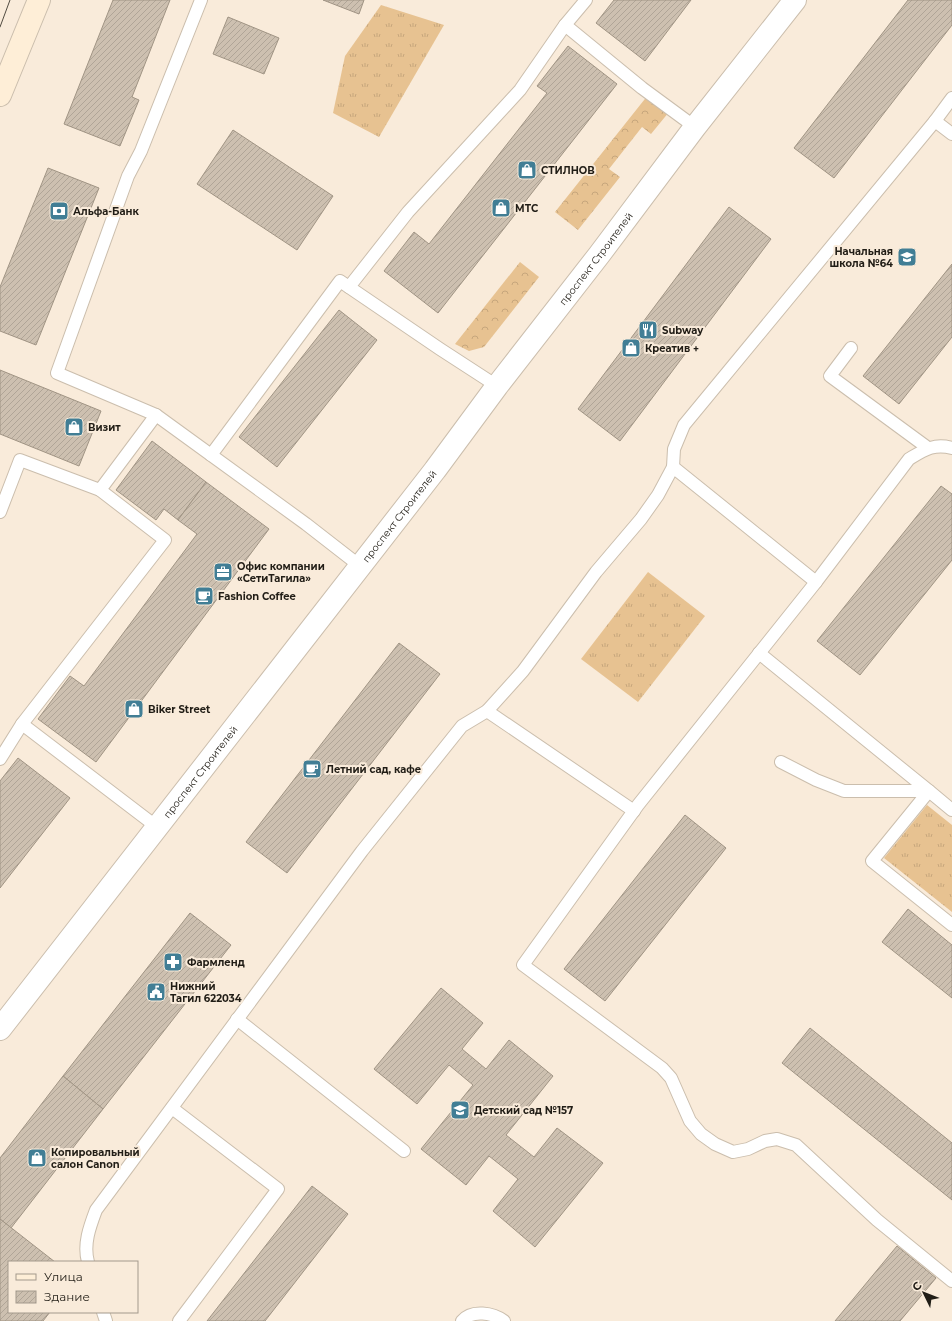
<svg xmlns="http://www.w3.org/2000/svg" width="952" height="1321" viewBox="0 0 952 1321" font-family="Montserrat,sans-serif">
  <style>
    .grass { fill: url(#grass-tufts) }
    .forest { fill: url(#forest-crowns) }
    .building { fill: url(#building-hatch); stroke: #a09484 }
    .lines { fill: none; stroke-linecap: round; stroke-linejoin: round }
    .service-casing { stroke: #cbbead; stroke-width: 14 }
    .tertiary-casing { stroke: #cbbead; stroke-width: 24 }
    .secondary-casing { stroke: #cbbead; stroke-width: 24 }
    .service { stroke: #fff; stroke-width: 12 }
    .tertiary { stroke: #fff; stroke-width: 22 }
    .secondary { stroke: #feeed7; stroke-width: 22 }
    .tram { stroke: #514b41; stroke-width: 1 }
    .labels { text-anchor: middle; stroke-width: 4; stroke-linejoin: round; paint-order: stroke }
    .poi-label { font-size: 10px; font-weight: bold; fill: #211d16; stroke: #f9ebda; text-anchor: start }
    .street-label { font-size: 10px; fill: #211d16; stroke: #f9ebda }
  </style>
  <defs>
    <pattern id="grass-tufts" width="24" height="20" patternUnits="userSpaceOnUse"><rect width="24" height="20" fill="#e7c291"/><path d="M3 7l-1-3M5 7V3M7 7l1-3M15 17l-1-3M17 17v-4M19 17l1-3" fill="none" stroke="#c6a67c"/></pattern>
    <pattern id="forest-crowns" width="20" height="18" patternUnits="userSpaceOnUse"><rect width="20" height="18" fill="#e7c291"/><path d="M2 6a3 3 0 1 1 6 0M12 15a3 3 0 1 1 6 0" fill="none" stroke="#c6a67c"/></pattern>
    <pattern id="building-hatch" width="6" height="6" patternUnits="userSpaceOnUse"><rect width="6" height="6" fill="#cdc0b0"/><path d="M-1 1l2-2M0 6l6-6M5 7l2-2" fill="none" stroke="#b0a597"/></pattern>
  </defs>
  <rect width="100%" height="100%" fill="#f9ebda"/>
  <g class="grass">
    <polygon points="381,5 444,25 379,137 333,113 345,56"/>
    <polygon points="648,572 705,616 638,702 581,659"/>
    <polygon points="927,805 952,825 952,912 884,858"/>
  </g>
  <g class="forest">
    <polygon points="652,90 669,112 651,134 642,127 609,169 620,177 578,230 555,212"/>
    <polygon points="520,262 539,277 484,347 469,351 455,344"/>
  </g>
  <g class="building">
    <polygon points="113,0 170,0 132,97 139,100 120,146 64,124"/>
    <polygon points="323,0 364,0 359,14"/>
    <polygon points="614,0 691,0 645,61 596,23"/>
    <polygon points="908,0 952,0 952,25 834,178 794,148"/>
    <polygon points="228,17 279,38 264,74 213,54"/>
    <polygon points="568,46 617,84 438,313 384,271 414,232 429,244 547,93 537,86"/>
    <polygon points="233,130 333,196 297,250 197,184"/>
    <polygon points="48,168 99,188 36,345 0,331 0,287"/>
    <polygon points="729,207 771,239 620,441 578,409"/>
    <polygon points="952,264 952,337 899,404 863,376"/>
    <polygon points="339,310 377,340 277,467 239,437"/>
    <polygon points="0,370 101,411 79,466 0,434"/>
    <polygon points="152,441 206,482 178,520 164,509 156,520 116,490"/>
    <polygon points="206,482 269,529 96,762 38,719 70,676 84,686 197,534 178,520"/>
    <polygon points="941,486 952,494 952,560 860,675 817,641"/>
    <polygon points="399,643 440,674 287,873 246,842"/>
    <polygon points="18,758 70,798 0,888 0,781"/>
    <polygon points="685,815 726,848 605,1001 564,969"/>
    <polygon points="908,909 952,945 952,998 882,942"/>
    <polygon points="190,913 231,945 103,1109 63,1076"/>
    <polygon points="441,988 483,1023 462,1049 486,1069 509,1040 553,1076 506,1135 534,1157 557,1128 603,1163 535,1247 493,1211 518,1179 489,1156 466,1185 421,1149 473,1085 449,1065 417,1104 374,1069"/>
    <polygon points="810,1028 952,1143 952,1200 782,1063"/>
    <polygon points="63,1076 103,1109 11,1228 0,1219 0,1158"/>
    <polygon points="312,1186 348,1214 265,1321 207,1321"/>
    <polygon points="0,1219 55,1262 9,1262 9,1312 50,1312 43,1321 0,1321"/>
    <polygon points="897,1246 936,1278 900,1321 835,1321"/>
  </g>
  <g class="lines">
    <g class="service-casing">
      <g id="service">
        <polyline points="565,25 642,88 695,127"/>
        <polyline points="935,121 952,134"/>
        <polyline points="349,287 408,212 520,90 565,25 586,0"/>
        <polyline points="851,348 830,376 928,448"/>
        <polyline points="156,415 57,373 128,176 141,151 201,0"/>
        <path d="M952,448C934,443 924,450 909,459L816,582L638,805L523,965L662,1068L671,1078L690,1121L701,1134L715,1144L733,1152L748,1149L765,1141L777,1139L796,1145L877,1220L952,1281"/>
        <polyline points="211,455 340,281 440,349 497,386"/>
        <polyline points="673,467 816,582"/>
        <polyline points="0,512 20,460 100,490"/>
        <polyline points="759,653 929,791 844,791 816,780 781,762"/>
        <polyline points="487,711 634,811"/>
        <polyline points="0,759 22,724"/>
        <polyline points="952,810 929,791 872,861 952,925"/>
        <polyline points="157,827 22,724 165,540 100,490 156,415 306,524 360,566"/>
        <polyline points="237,1019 404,1151"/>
        <polyline points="172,1108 278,1189 179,1321"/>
        <path d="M88,1262C83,1244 90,1226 96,1210L362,851L462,726L487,711L523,671L596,572L641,519L658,495L673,467L674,449L684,425L935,121L952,98"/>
        <polyline points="103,1312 106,1321"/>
        <path d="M462,1321C472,1309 493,1313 504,1321"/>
      </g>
    </g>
    <g class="tertiary-casing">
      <g id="tertiary">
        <path id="s1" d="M0,1029L435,470L497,386L599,255L695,127L795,0"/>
      </g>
    </g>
    <g class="secondary-casing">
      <polyline id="secondary" points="0,95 39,0"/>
    </g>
    <use href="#service" class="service"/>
    <use href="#tertiary" class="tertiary"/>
    <use href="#secondary" class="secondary"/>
    <polyline class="tram" points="0,27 10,0"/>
  </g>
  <defs>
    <g id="shop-square" transform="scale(1)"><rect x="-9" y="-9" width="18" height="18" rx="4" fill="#417e95" stroke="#f9ebda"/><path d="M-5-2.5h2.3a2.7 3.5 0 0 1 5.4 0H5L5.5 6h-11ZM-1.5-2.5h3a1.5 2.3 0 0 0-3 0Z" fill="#fff"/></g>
    <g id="bank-square" transform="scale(1)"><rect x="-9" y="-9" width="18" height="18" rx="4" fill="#417e95" stroke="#f9ebda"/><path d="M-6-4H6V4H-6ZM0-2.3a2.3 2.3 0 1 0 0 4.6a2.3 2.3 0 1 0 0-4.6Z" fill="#fff"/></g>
    <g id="school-square" transform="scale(1)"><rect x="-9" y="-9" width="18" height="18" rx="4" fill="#417e95" stroke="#f9ebda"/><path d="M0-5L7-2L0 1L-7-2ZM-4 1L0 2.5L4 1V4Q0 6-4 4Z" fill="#fff"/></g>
    <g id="restaurant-square" transform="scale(1)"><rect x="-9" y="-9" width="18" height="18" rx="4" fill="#417e95" stroke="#f9ebda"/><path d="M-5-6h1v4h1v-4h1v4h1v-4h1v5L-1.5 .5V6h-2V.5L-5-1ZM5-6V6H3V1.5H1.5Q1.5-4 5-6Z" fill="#fff"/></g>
    <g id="office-square" transform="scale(1)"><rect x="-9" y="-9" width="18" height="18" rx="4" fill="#417e95" stroke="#f9ebda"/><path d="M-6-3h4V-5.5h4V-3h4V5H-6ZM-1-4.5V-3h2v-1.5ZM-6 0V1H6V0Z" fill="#fff"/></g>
    <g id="cafe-square" transform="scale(1)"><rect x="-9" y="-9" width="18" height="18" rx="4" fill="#417e95" stroke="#f9ebda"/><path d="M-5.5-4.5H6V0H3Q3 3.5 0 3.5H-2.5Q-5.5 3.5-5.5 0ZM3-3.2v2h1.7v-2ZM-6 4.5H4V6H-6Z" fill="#fff"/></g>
    <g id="pharmacy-square" transform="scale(1)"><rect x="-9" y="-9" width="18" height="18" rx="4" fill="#417e95" stroke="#f9ebda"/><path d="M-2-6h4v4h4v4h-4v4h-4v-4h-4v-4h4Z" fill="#fff"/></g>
    <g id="civic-square" transform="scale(1)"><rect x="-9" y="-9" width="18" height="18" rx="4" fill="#417e95" stroke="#f9ebda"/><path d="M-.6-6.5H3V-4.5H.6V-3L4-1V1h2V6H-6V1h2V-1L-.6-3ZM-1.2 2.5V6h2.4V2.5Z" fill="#fff"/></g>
  </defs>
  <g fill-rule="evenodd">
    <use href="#shop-square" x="527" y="170"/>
    <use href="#shop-square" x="501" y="208"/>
    <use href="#bank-square" x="59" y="211"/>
    <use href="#school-square" x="907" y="257"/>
    <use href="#restaurant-square" x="648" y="330"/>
    <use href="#shop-square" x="631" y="348"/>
    <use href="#shop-square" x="74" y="427"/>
    <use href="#office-square" x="223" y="572"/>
    <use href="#cafe-square" x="204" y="596"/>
    <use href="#shop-square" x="134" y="709"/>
    <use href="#cafe-square" x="312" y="769"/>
    <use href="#pharmacy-square" x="173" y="962"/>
    <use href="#civic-square" x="156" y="992"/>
    <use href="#school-square" x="460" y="1110"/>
    <use href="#shop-square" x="37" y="1158"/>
  </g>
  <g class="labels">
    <g class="poi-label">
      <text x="541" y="174">СТИЛНОВ</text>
      <text x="515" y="212">МТС</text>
      <text x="73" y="215">Альфа-Банк</text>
      <text x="893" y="255" text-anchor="end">Начальная<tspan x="893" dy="12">школа №64</tspan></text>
      <text x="662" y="334">Subway</text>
      <text x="645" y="352">Креатив +</text>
      <text x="88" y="431">Визит</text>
      <text x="237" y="570">Офис компании<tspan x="237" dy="12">«СетиТагила»</tspan></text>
      <text x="218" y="600">Fashion Coffee</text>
      <text x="148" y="713">Biker Street</text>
      <text x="326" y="773">Летний сад, кафе</text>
      <text x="187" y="966">Фармленд</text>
      <text x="170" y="990">Нижний<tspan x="170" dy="12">Тагил 622034</tspan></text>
      <text x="474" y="1114">Детский сад №157</text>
      <text x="51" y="1156">Копировальный<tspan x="51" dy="12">салон Canon</tspan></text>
    </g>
    <g class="street-label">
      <text dy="4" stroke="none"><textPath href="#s1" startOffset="974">проспект Строителей</textPath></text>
      <text dy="4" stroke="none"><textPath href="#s1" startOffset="650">проспект Строителей</textPath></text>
      <text dy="4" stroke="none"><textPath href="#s1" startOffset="326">проспект Строителей</textPath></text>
    </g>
  </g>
  <rect x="8" y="1261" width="130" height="52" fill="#f9ebda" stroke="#a3998c"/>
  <rect x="16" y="1274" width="20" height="6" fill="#feeed7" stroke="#a3998c"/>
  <text x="44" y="1281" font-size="12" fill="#211d16">Улица</text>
  <rect x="16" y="1291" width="20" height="12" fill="url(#building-hatch)" stroke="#a3998c"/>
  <text x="44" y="1301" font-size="12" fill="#211d16">Здание</text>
  <g transform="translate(924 1293) rotate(313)" stroke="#f9ebda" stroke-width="3" paint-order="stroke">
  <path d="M0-3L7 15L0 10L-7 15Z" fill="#211d16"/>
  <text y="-6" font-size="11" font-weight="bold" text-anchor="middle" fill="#211d16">С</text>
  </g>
</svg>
